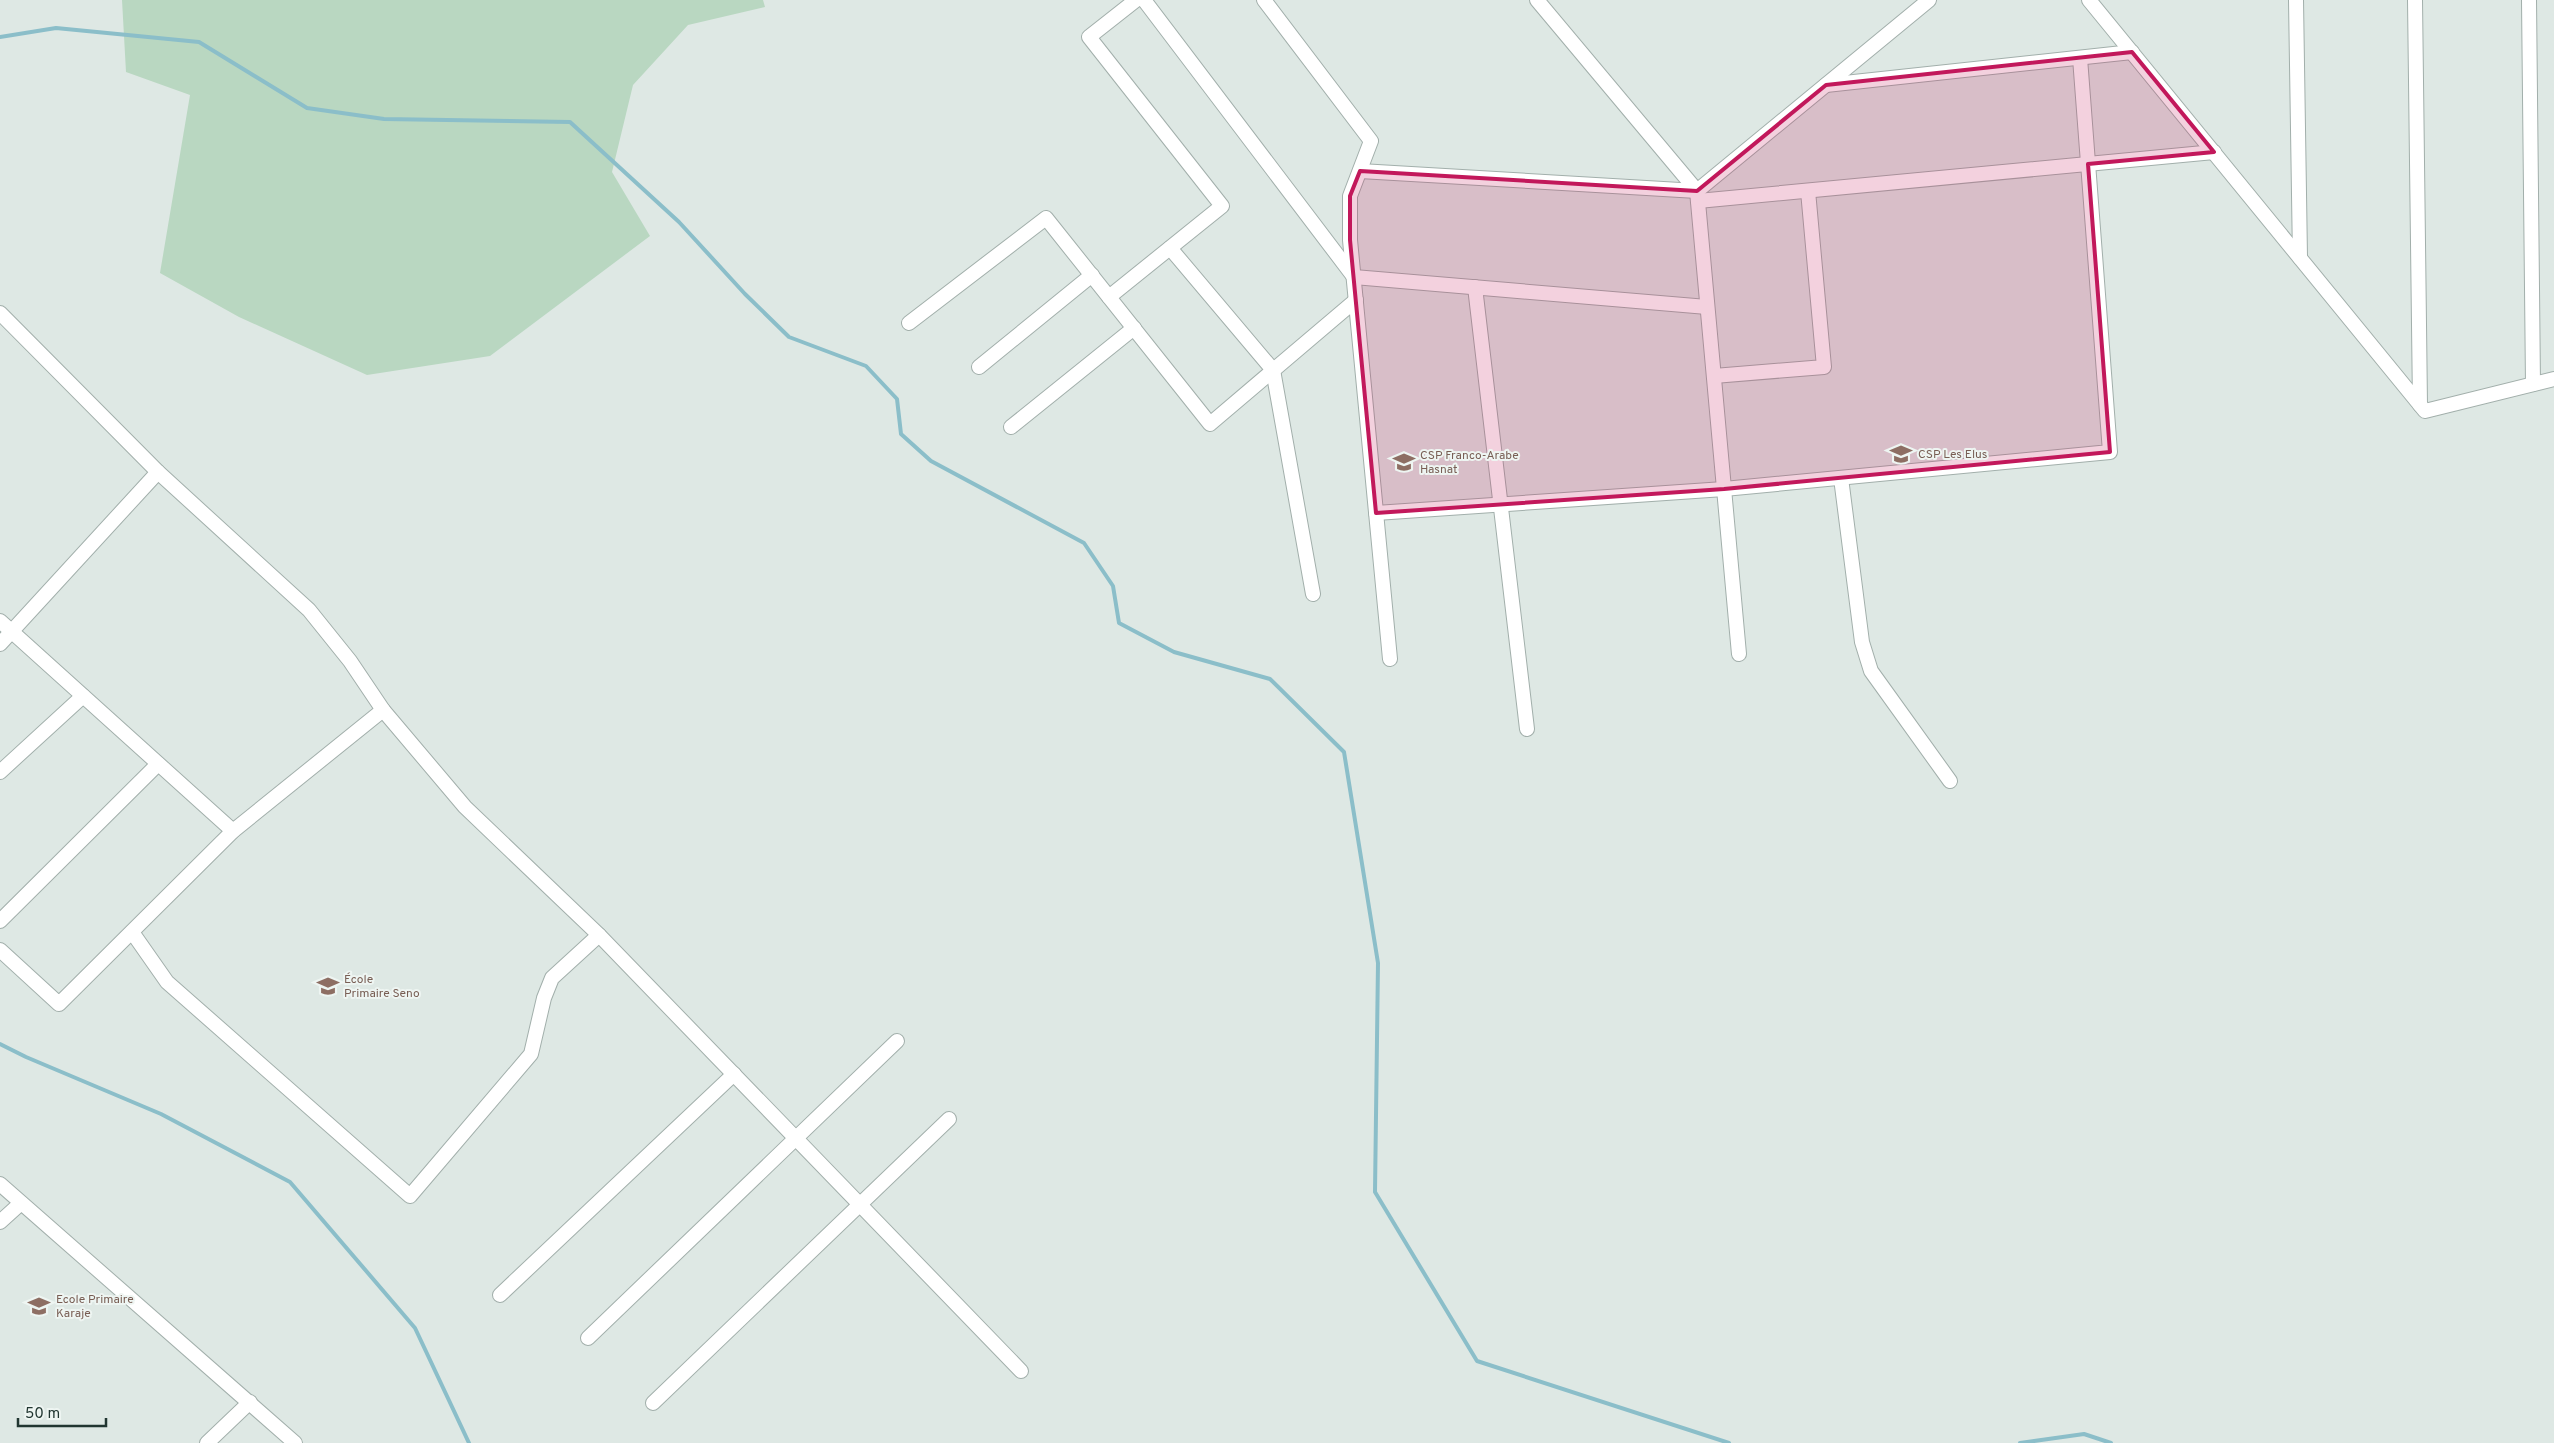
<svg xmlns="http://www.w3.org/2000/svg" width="2554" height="1443" viewBox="0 0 2554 1443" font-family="Overpass,sans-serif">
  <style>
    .green { fill: #b9d7c1 }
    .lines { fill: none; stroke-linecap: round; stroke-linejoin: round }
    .stream { stroke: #8bbec9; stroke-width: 4 }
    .street-casing { stroke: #a2afab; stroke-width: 16 }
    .street { stroke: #fff; stroke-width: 14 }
    .marked { fill: #c2185b; fill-opacity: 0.2; stroke: #c2185b; stroke-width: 4; stroke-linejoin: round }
    .labels { text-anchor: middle; stroke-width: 4; stroke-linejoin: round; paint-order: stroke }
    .education-label { font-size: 12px; fill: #785e54; stroke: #eef5f2; text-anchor: start }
  </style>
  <rect width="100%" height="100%" fill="#dee8e4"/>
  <polygon class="green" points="122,0 763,0 765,7 688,25 633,85 612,172 650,236 490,356 367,375 239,317 160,273 190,95 126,72"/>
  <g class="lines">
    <g class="stream">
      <polyline points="0,37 56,28 199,42 307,108 384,119 570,122 679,222 745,294 789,337 866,366 897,399 901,434 931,461 1084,543 1113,586 1119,623 1174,652 1270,679 1344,752 1378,963 1375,1192 1477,1361 1729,1443"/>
      <polyline points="0,1044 26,1057 161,1114 290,1182 415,1328 469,1443"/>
      <polyline points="2020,1443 2084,1434 2111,1443"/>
    </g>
    <g class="street-casing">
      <g id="street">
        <polyline points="1144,0 1354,277 1707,307"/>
        <polyline points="1264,0 1371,141 1350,196 1350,240 1390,659"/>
        <polyline points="1537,0 1697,191 1739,654"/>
        <polyline points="2089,0 2425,411 2554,379"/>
        <polyline points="2296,0 2300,258"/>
        <polyline points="2415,0 2420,405"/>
        <polyline points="2529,0 2533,384"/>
        <polyline points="1826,85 2132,52"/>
        <polyline points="1360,171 1697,191 1929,0"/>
        <polyline points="1698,201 2214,152"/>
        <polyline points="1170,248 1273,370 1313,594"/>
        <polyline points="1475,287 1527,729"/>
        <polyline points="1109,297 1222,206 1089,37 1136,0"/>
        <polyline points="0,313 158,472 309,610 350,661 383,710 465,807 599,935 1021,1371"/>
        <polyline points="909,323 1046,218 1210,424 1356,300"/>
        <polyline points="979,367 1092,275"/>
        <polyline points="1714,376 1824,367 1808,191"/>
        <polyline points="1011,427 1134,328"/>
        <polyline points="1841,478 1862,642 1871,671 1950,781"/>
        <polyline points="1376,513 1724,489 2110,452 2080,58"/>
        <polyline points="0,621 233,831"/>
        <polyline points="0,644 158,472"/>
        <polyline points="0,772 83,696"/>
        <polyline points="0,921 158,764"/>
        <polyline points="132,932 167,982 410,1196 531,1054 544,998 552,978 599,935"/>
        <polyline points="0,950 59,1004 233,831 383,710"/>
        <polyline points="0,1184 295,1443"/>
        <polyline points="0,1222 21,1203"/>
        <polyline points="500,1295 734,1074"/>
        <polyline points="588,1338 897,1041"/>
        <polyline points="653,1403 949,1119"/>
        <polyline points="207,1443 250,1402"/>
      </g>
    </g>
    <use href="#street" class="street"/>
  </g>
  <path class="marked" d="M2132,52L2214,152L2088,164L2110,452L1724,489L1376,513L1350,240V196L1360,171L1697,191L1826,85Z"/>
  <defs>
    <g id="school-bare" transform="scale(1.725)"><path d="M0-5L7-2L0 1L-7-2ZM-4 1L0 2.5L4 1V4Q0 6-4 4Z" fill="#8d6e63" stroke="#eef5f2" stroke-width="2.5" paint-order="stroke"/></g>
  </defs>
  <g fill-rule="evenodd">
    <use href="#school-bare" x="1901" y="454"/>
    <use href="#school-bare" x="1404" y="462"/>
    <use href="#school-bare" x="328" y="986"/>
    <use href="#school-bare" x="39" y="1306"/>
  </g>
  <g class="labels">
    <g class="education-label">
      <text x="1918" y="458">CSP Les Elus</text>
      <text x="1420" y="459">CSP Franco-Arabe<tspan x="1420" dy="14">Hasnat</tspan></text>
      <text x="344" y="983">École<tspan x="344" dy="14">Primaire Seno</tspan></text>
      <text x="56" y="1303">Ecole Primaire<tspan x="56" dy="14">Karaje</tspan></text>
    </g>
  </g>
  <path d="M18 1418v8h88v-8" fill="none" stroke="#213631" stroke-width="2.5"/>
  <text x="25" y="1418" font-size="15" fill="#213631" stroke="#eef5f2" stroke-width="4" paint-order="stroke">50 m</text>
</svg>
